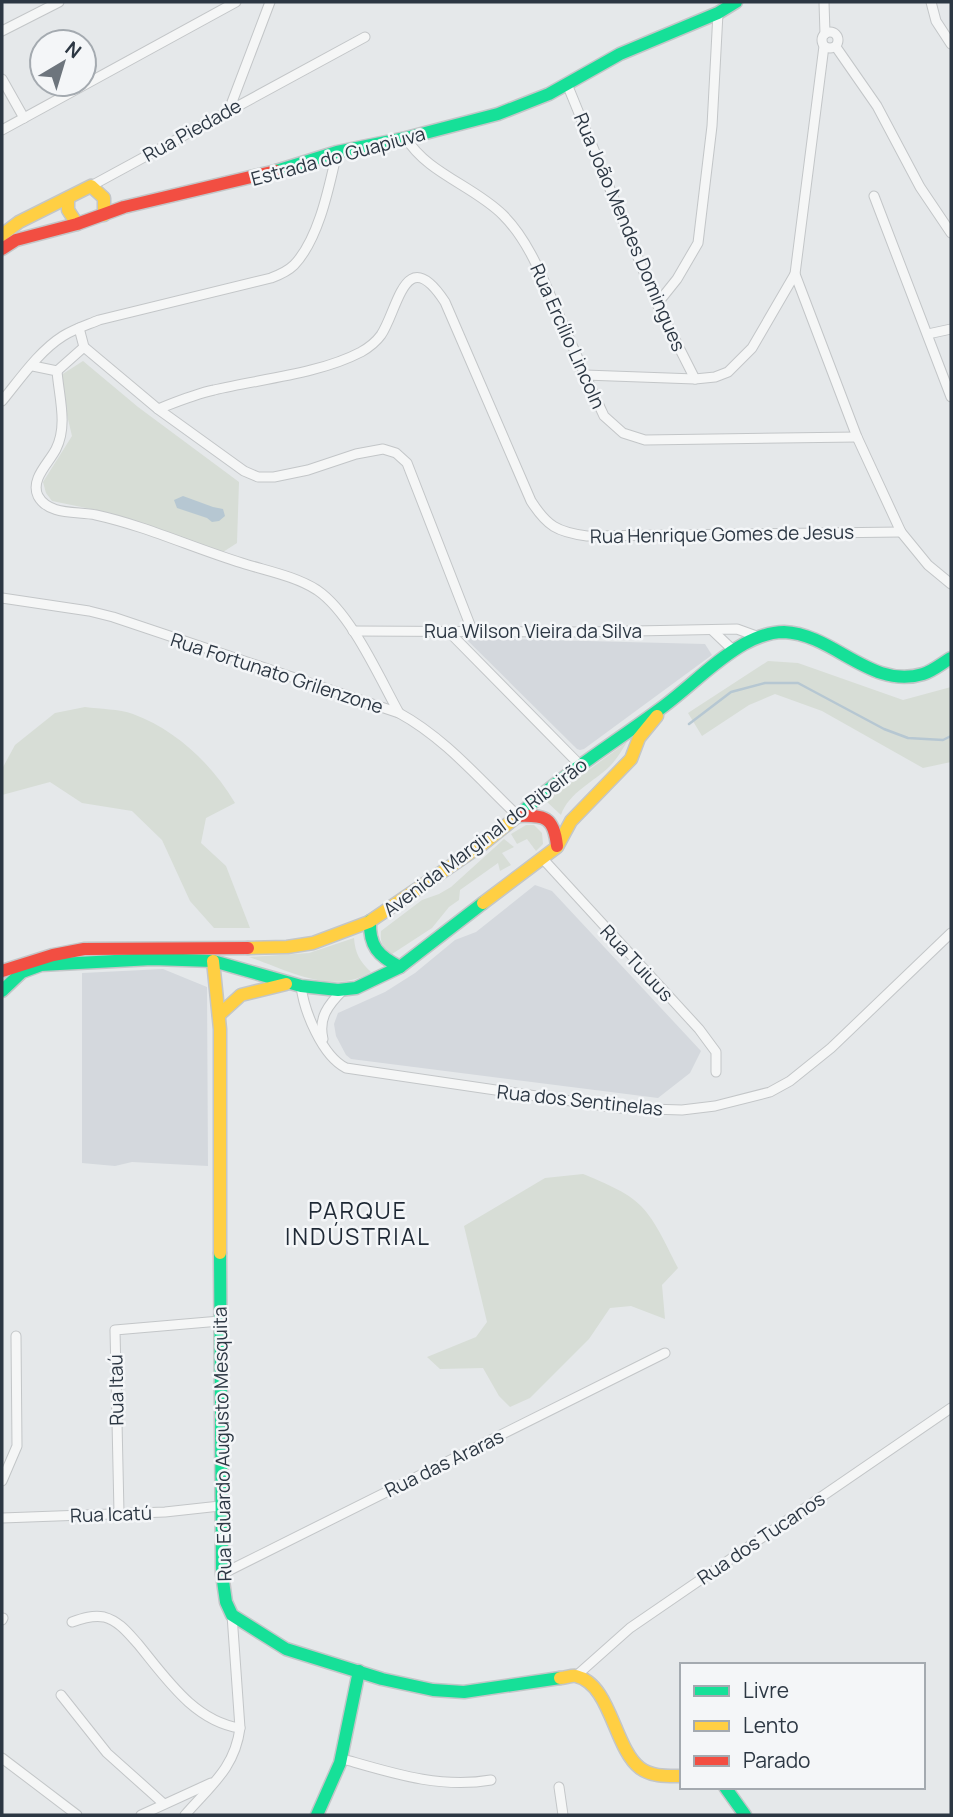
<svg xmlns="http://www.w3.org/2000/svg" width="953" height="1817" viewBox="0 0 953 1817" font-family="Manrope,sans-serif">
  <style>
    .built { fill: #d4d8dd }
    .green { fill: #d7ddd6 }
    .water { fill: #b6c7d2 }
    .lines { fill: none; stroke-linecap: round; stroke-linejoin: round }
    .stream { stroke: #b6c7d2; stroke-width: 2.5 }
    .street-casing { stroke: #c3c6c8; stroke-width: 11 }
    .fast-casing { stroke: #c3c6c8; stroke-width: 15 }
    .slow-casing { stroke: #c3c6c8; stroke-width: 15 }
    .jam-casing { stroke: #c3c6c8; stroke-width: 15 }
    .street { stroke: #f5f6f6; stroke-width: 9 }
    .fast { stroke: #16e098; stroke-width: 12 }
    .slow { stroke: #ffcf43; stroke-width: 12 }
    .jam { stroke: #f24e42; stroke-width: 12 }
    .labels { text-anchor: middle; stroke-width: 5; stroke-linejoin: round; paint-order: stroke }
    .street-label { font-size: 19px; fill: #2c3743; stroke: #f4f6f8 }
    .quarter-label { font-size: 23px; letter-spacing: 2px; fill: #1e2834; stroke: #f4f6f8 }
  </style>
  <rect width="100%" height="100%" fill="#e5e8ea"/>
  <g class="built">
    <polygon points="469,638 705,644 712,655 584,749 580,750 577,749 467,640"/>
    <polygon points="535,885 552,891 701,1051 690,1073 658,1098 351,1059 346,1055 336,1036 334,1024 338,1013 385,992 415,973 455,940 476,932"/>
    <polygon points="163,969 207,987 208,1166 132,1162 115,1166 82,1163 82,973"/>
  </g>
  <g class="green">
    <polygon points="83,361 138,407 239,482 237,543 223,552 101,511 52,501 46,493 43,482 72,436 58,377"/>
    <polygon points="768,661 798,663 903,700 951,687 951,762 923,768 822,711 775,694 749,705 702,736 688,713"/>
    <path d="M85,707C100,709 119,709 133,714C176,730 212,764 235,803L206,818L201,843L226,866L250,928H214L190,901L162,840L132,811L82,803L50,782L2,795V769L15,745L55,713Z"/>
    <path d="M627,742C622,750 617,759 610,766C594,782 569,792 561,815L546,801Z"/>
    <polygon points="526,825 534,825 542,833 543,844 536,851 527,839 517,844 511,834"/>
    <path d="M504,839L514,847L502,853L511,865L500,871L498,863L460,890L459,900L449,907L432,928L392,954C382,948 380,942 381,931L422,900L439,894L451,887Z"/>
    <path d="M354,938C355,953 360,962 371,972C332,996 288,970 249,957L309,953Z"/>
    <path d="M583,1174C600,1181 628,1192 641,1206C656,1221 668,1249 678,1268L662,1285L665,1319L631,1306L610,1308L589,1339L530,1398L510,1407L499,1396L483,1368L440,1369L427,1357L476,1337L487,1322L464,1226L545,1178Z"/>
  </g>
  <polygon class="water" points="183,496 213,507 223,509 225,516 219,521 212,522 207,518 177,508 174,500"/>
  <g class="lines">
    <polyline class="stream" points="689,724 731,692 765,683 798,683 884,729 908,738 943,740 951,736"/>
    <g class="street-casing">
      <g id="street">
        <polyline points="824,2 825,34"/>
        <polyline points="931,2 936,21 951,44"/>
        <polyline points="2,31 59,2"/>
        <circle cx="830" cy="40" r="8"/>
        <polyline points="824,46 795,274 857,437 901,532 928,565 951,584"/>
        <polyline points="836,47 877,106 920,187 951,233"/>
        <polyline points="2,79 24,118"/>
        <polyline points="567,84 657,304 695,379"/>
        <polyline points="229,110 270,2"/>
        <polyline points="2,130 236,2"/>
        <path d="M406,138C427,173 474,186 503,215C529,241 543,279 558,313C573,347 588,382 604,416L623,433L645,440L857,437"/>
        <polyline points="91,186 365,37"/>
        <polyline points="874,196 951,397"/>
        <polyline points="657,304 677,279 698,243 712,126 718,13"/>
        <polyline points="79,328 84,347 158,409 244,471 258,477 274,477 308,470 356,454 383,449 396,453 407,463 472,630"/>
        <polyline points="928,334 951,329"/>
        <path d="M33,366L57,371C59,397 68,425 56,449C49,463 30,479 38,496C49,516 77,511 96,515C146,526 193,548 242,563C267,571 295,576 317,590C351,613 379,677 399,713"/>
        <polyline points="57,371 84,347"/>
        <polyline points="585,375 695,379 715,377 728,372 752,348 795,274"/>
        <path d="M2,401C20,379 39,351 63,336C74,329 87,325 99,320L271,278C279,275 288,271 294,265C319,239 329,187 337,152"/>
        <path d="M158,409C176,402 195,394 214,390C260,379 319,374 361,352C368,348 376,342 381,335C398,310 405,241 445,302L531,501C547,526 557,532 587,536L901,532"/>
        <path d="M2,598L89,611L113,617L399,713C445,738 480,780 518,816"/>
        <polyline points="353,631 584,632 737,629 759,637"/>
        <polyline points="448,631 580,765"/>
        <polyline points="713,631 734,651"/>
        <polyline points="543,859 699,1029 716,1052 716,1072"/>
        <path d="M301,986C304,1011 322,1056 346,1068L618,1108L682,1110L715,1106L770,1092L790,1081L831,1048L951,933"/>
        <path d="M323,1039C318,1018 328,1005 343,990"/>
        <polyline points="2,1481 17,1446 16,1336"/>
        <polyline points="119,1513 115,1330 220,1321"/>
        <polyline points="2,1518 165,1512 220,1506"/>
        <polyline points="222,1574 665,1353"/>
        <polyline points="2,1620 3,1618"/>
        <path d="M72,1622C83,1618 93,1615 104,1617C119,1621 128,1633 138,1644C166,1678 194,1721 240,1728"/>
        <polyline points="576,1676 630,1628 951,1408"/>
        <polyline points="61,1695 107,1753 164,1804"/>
        <polyline points="2,1758 77,1815"/>
        <path d="M343,1759C392,1773 440,1789 491,1780"/>
        <polyline points="559,1787 563,1815"/>
        <polyline points="141,1815 211,1783"/>
        <path d="M185,1815C210,1786 235,1768 240,1728L232,1615"/>
      </g>
    </g>
    <g class="fast-casing">
      <g id="fast">
        <polyline points="276,171 337,152 406,138 498,114 549,94 620,54 718,13 736,2"/>
        <path d="M520,814C564,773 616,742 664,706C691,686 714,661 744,644C755,638 771,632 784,632C834,634 871,690 923,674C933,671 942,663 951,658"/>
        <path d="M370,921C369,946 378,956 400,967"/>
        <polyline points="2,991 22,972 41,965 152,959 213,961 301,986 338,990 356,988 400,967 483,903"/>
        <polyline points="220,1253 222,1574 226,1602 232,1615 286,1649 382,1679 433,1690 464,1692 560,1678"/>
        <polyline points="725,1787 745,1815"/>
        <polyline points="317,1815 340,1763 359,1671"/>
      </g>
    </g>
    <g class="slow-casing">
      <g id="slow">
        <polyline points="68,198 68,210 77,224"/>
        <polyline points="2,235 19,222 91,186 104,198 104,215"/>
        <polyline points="483,903 557,847 571,821 631,759 639,738 657,716"/>
        <polyline points="248,948 287,947 313,943 369,922 483,844 520,814"/>
        <polyline points="213,961 220,1029 220,1253"/>
        <polyline points="219,1015 241,995 286,984"/>
        <path d="M560,1678C565,1678 572,1675 576,1676C611,1684 614,1748 640,1768C652,1777 667,1776 682,1776"/>
      </g>
    </g>
    <g class="jam-casing">
      <g id="jam">
        <polyline points="2,249 16,240 77,224 124,207 276,171"/>
        <path d="M518,816C545,815 554,817 557,846"/>
        <polyline points="2,971 53,955 84,949 248,948"/>
      </g>
    </g>
    <use href="#street" class="street"/>
    <use href="#fast" class="fast"/>
    <use href="#slow" class="slow"/>
    <use href="#jam" class="jam"/>
  </g>
  <g class="labels">
    <g class="street-label">
      <text transform="translate(192 130) rotate(-29)" y="7">Rua Piedade</text>
      <text transform="translate(338 156) rotate(-15)" y="7">Estrada do Guapiuva</text>
      <text transform="translate(630 232) rotate(67)" y="7">Rua João Mendes Domingues</text>
      <text transform="translate(568 336) rotate(66)" y="7">Rua Ercílio Lincoln</text>
      <text transform="translate(722 534) rotate(-1)" y="7">Rua Henrique Gomes de Jesus</text>
      <text x="533" y="638">Rua Wilson Vieira da Silva</text>
      <text transform="translate(277 673) rotate(18)" y="7">Rua Fortunato Grilenzone</text>
      <text transform="translate(485 837) rotate(-37)" y="7">Avenida Marginal do Ribeirão</text>
      <text transform="translate(637 963) rotate(47)" y="7">Rua Tuiuus</text>
      <text transform="translate(580 1100) rotate(6)" y="7">Rua dos Sentinelas</text>
      <text transform="translate(116 1390) rotate(-91)" y="7">Rua Itaú</text>
      <text transform="translate(222 1444) rotate(-91)" y="7">Rua Eduardo Augusto Mesquita</text>
      <text transform="translate(444 1463) rotate(-26)" y="7">Rua das Araras</text>
      <text transform="translate(111 1514) rotate(-2)" y="7">Rua Icatú</text>
      <text transform="translate(761 1538) rotate(-34)" y="7">Rua dos Tucanos</text>
    </g>
    <g class="quarter-label">
      <text x="358" y="1219">PARQUE<tspan x="358" dy="26">INDÚSTRIAL</tspan></text>
    </g>
  </g>
  <rect width="953" height="1817" fill="none" stroke="#2c3743" stroke-width="7"/>
  <rect x="680" y="1663" width="245" height="126" fill="#f4f6f8" stroke="#a4aab0" stroke-width="2"/>
  <rect x="694" y="1686" width="35" height="10" fill="#16e098" stroke="#a4aab0" stroke-width="2"/>
  <text x="743" y="1698" font-size="21" fill="#2c3743">Livre</text>
  <rect x="694" y="1721" width="35" height="10" fill="#ffcf43" stroke="#a4aab0" stroke-width="2"/>
  <text x="743" y="1733" font-size="21" fill="#2c3743">Lento</text>
  <rect x="694" y="1756" width="35" height="10" fill="#f24e42" stroke="#a4aab0" stroke-width="2"/>
  <text x="743" y="1768" font-size="21" fill="#2c3743">Parado</text>
  <g transform="translate(63 63) rotate(38)"><circle r="33" fill="#f4f6f8" stroke="#a4aab0" stroke-width="2"/>
  <path d="M0-5L12 26L0 18L-12 26Z" fill="#6d757d"/>
  <text y="-10" font-size="19" font-weight="bold" text-anchor="middle" fill="#2c3743">N</text>
  </g>
</svg>
